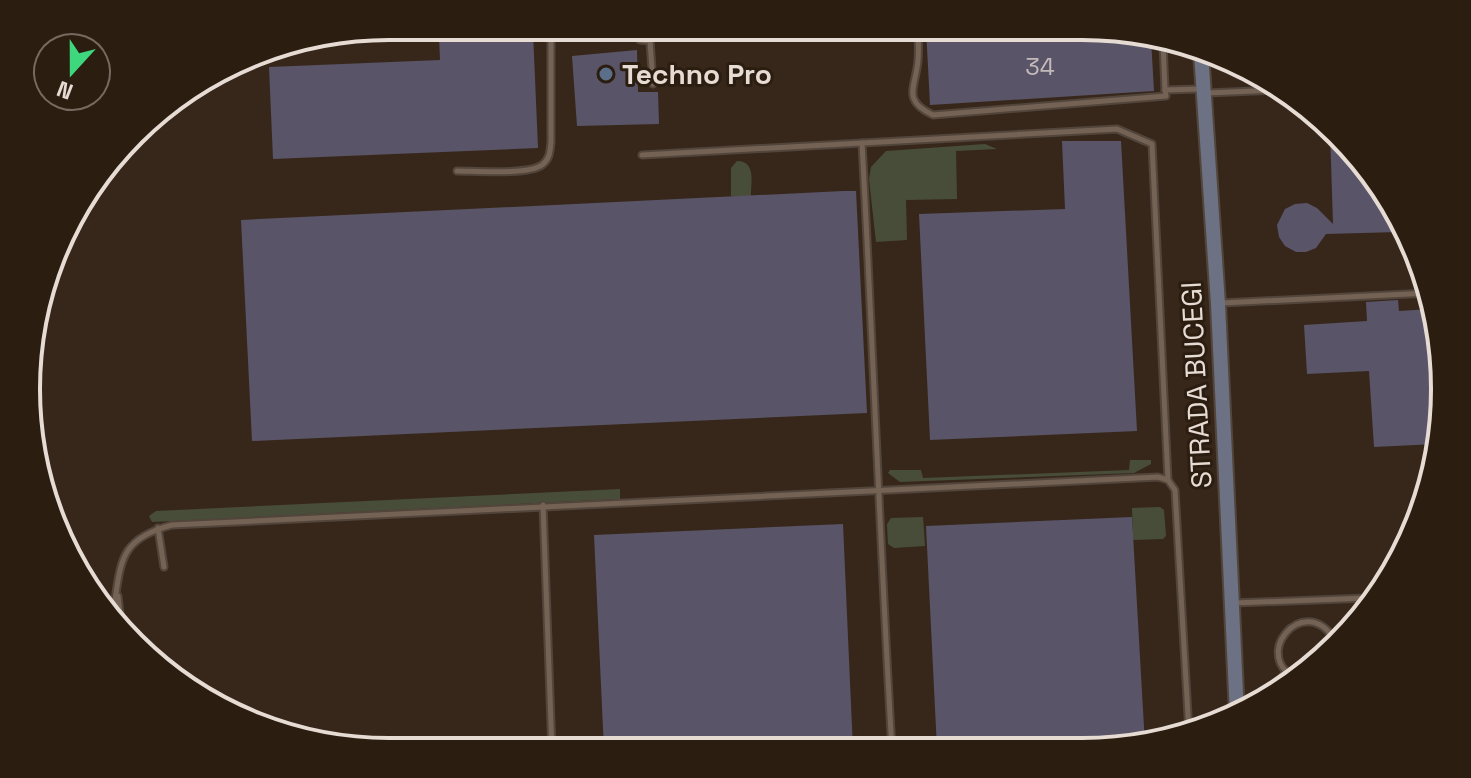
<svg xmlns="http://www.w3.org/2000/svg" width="1471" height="778" viewBox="0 0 1471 778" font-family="'Space Grotesk',sans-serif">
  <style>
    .green { fill: #484d39 }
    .building { fill: #595467 }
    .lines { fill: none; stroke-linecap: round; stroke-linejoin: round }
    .lane-casing { stroke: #52453b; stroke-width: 9 }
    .secondary-casing { stroke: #52453b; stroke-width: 18 }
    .lane { stroke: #746254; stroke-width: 5 }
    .secondary { stroke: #6c7183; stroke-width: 14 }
    .service-dot { fill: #5c6f8a; stroke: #2c1d11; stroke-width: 3 }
    .labels { text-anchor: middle; stroke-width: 6; stroke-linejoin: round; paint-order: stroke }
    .number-label { font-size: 24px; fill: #c4bab9 }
    .poi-label { font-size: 28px; font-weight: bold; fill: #e7dcd4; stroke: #2c1d11; text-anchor: start }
    .street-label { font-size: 28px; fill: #e7dcd4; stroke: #2c1d11 }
    .rim { fill: none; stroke: #e7dcd4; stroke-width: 4 }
  </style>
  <rect width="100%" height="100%" fill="#37271b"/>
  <g class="green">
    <polygon points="985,144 997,149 956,151 957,199 906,200 907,240 876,242 869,179 871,167 886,151"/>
    <path d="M737,161C756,161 751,182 751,196H731V168Z"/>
    <polygon points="1130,460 1151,460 1151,464 1134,473 900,482 888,473 890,470 921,470 923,478 1129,470"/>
    <polygon points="620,489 620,499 152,522 149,516 156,511"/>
    <polygon points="1160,507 1164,510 1166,536 1163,539 1133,540 1132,508"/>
    <polygon points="923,517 925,546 894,548 888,544 887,524 891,518"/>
  </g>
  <g class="building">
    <polygon points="953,27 1105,27 1151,39 1154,91 930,105 926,28"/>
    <polygon points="533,32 538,148 273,159 269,67 440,60 439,36"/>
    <polygon points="637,50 638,92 658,92 659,124 577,126 572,56"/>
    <polygon points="1330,130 1355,150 1397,223 1398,232 1326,234 1316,248 1306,252 1296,252 1285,246 1279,237 1277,225 1285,209 1295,204 1307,203 1317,208 1333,224"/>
    <polygon points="1062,141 1121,141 1137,431 930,440 919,214 1065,209"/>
    <polygon points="843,191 856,191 867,413 252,441 241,220"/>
    <polygon points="1398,300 1399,311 1431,309 1444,413 1436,444 1374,447 1369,371 1307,374 1304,325 1367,321 1366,302"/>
    <polygon points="1132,517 1145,745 1130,749 937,749 926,526"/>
    <polygon points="843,524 853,750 604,750 594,535"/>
  </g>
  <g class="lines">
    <g class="lane-casing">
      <g id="lane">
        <polyline points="639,26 640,40 650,41 653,84"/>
        <path d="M918,27C918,37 919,49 918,60C916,87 901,100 933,115L1166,96L1165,90L1200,89"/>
        <polyline points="1163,42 1165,90"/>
        <polyline points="1235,61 1235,71 1251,70"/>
        <polyline points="1207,93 1277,90"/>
        <path d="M862,143C873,345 880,547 892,750"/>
        <polyline points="642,155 1117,129 1152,144 1168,480"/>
        <path d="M457,171C476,171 528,175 542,165C550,159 550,151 551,142V26"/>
        <polyline points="1222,303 1429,293"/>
        <polyline points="543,505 552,751"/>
        <polyline points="158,528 164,567"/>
        <polyline points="118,596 122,632"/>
        <polyline points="1234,603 1368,598"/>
        <path d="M112,617C122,567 114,540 172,525L1158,477L1168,480L1175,490L1189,733"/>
        <path d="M1299,679C1248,659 1303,590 1334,639"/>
        <polyline points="1264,699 1286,672"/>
      </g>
    </g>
    <g class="secondary-casing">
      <g id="secondary">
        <polyline points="1201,52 1218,304 1237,715"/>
        <polyline points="239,63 288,43"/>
        <polyline points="163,106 189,90"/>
      </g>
    </g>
    <use href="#lane" class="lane"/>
    <use href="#secondary" class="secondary"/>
  </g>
  <circle class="service-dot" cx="606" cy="74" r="8"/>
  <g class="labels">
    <g class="number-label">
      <text x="1040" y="75">34</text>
    </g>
    <g class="poi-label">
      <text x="622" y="84">Techno Pro</text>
    </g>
    <g class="street-label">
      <text transform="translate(1196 385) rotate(-93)" y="10">STRADA BUCEGI</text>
    </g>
  </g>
  <path d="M0 0H1471V778H0ZM389 40H1082A349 349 0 0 1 1431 389V389A349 349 0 0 1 1082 738H389A349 349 0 0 1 40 389V389A349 349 0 0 1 389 40Z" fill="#2c1d11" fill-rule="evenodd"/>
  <path class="rim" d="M389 40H1082A349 349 0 0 1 1431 389V389A349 349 0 0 1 1082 738H389A349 349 0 0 1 40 389V389A349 349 0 0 1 389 40Z"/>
  <g transform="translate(72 72) rotate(201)"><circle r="38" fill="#2c1d11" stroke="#77695f" stroke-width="2"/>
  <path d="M0-6L14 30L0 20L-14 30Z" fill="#3ed77d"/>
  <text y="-12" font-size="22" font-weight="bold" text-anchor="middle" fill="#e7dcd4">N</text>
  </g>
</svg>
